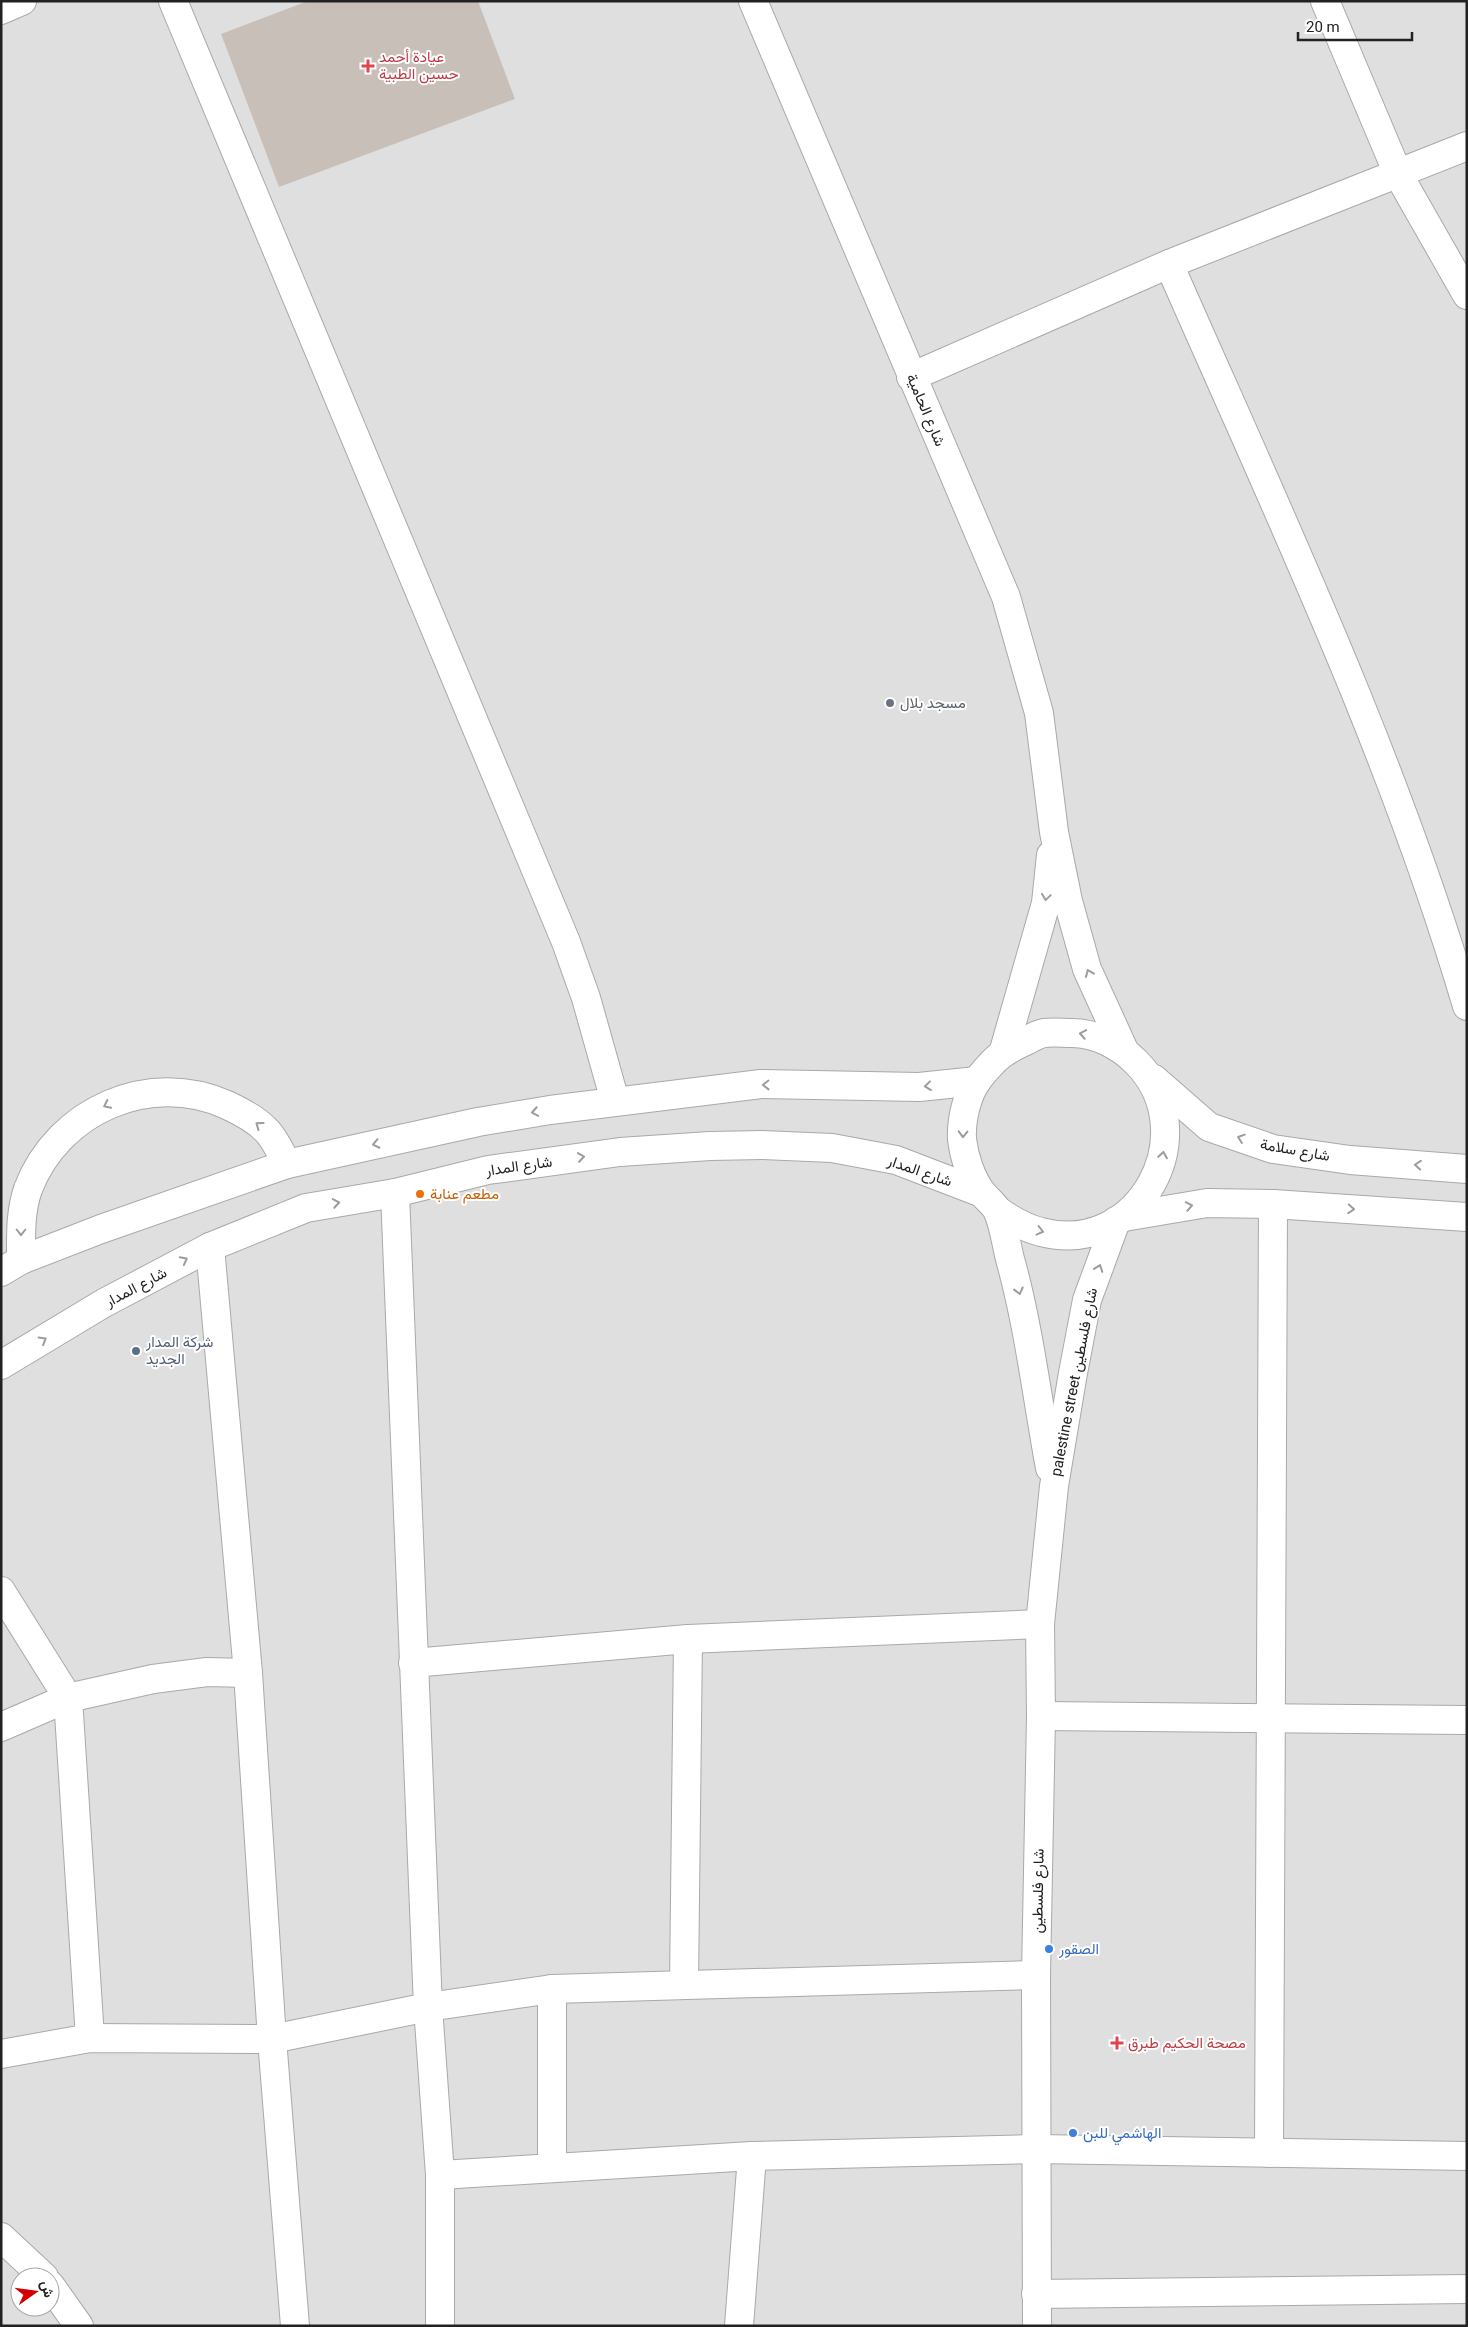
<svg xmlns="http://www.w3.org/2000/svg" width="1468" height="2327" viewBox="0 0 1468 2327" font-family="Roboto,Vazirmatn,sans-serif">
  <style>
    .residential { fill: #e0dfdf; fill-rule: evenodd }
    .building { fill: #c7bfb8 }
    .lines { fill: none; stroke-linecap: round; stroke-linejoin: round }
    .minor-casing { stroke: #a9a9a9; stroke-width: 30 }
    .minor { stroke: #fff; stroke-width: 28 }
    .oneway { stroke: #9c9c9c }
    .health-dot { fill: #e0444e; stroke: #fff; stroke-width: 2 }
    .worship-dot { fill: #6b7280; stroke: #fff; stroke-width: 2 }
    .food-dot { fill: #e8710a; stroke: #fff; stroke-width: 2 }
    .service-dot { fill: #5c6f8a; stroke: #fff; stroke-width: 2 }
    .shop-dot { fill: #3f7fe0; stroke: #fff; stroke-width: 2 }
    .labels { text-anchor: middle; stroke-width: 4; stroke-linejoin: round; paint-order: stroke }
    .health-label { font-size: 15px; fill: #be3a42; stroke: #fff; text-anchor: start }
    .street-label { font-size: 15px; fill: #222; stroke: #fff }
    .worship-label { font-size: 15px; fill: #5b616d; stroke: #fff; text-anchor: start }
    .food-label { font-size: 15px; fill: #c56008; stroke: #fff; text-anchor: start }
    .service-label { font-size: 15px; fill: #4e5e75; stroke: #fff; text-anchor: start }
    .shop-label { font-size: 15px; fill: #366cbe; stroke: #fff; text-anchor: start }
  </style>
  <rect width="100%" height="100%" fill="#f2efe9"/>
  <path class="residential" d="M1,1H1467V2326H1ZM20,2277H50V2307H20Z"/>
  <polygon class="building" points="308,1 478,1 515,99 279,187 221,34"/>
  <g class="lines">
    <g class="minor-casing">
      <g id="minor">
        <polyline points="173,1 566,942 586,998 615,1101"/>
        <polyline points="753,1 1006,597 1039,713 1054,832 1068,901 1087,969 1124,1050"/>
        <polyline points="1325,1 1398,174 1467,295"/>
        <polyline points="1,10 22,1"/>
        <path d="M1169,264C1276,508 1391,749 1467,1006"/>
        <polyline points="911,377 1169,264 1467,146"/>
        <polyline points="1004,1050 1046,903 1051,855"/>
        <polyline points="1154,1079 1209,1127 1273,1149 1350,1160 1467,1169"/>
        <polyline points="395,1193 428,2007 440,2175 440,2326"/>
        <path d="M997,1210C1011,1220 1024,1228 1041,1232C1140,1258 1206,1132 1136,1062C1119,1045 1095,1033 1072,1033C1063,1033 1053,1032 1044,1033C1039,1034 1033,1037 1028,1040C1003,1051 996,1057 979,1078C967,1093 961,1120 962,1139C964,1157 971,1178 982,1193C987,1199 994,1204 997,1210C1004,1224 1006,1244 1010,1259C1029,1327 1037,1398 1050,1468"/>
        <polyline points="1124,1217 1207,1203 1273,1204 1467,1217"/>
        <polyline points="210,1247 248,1673 272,2039 295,2326"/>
        <path d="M21,1260C21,1236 20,1212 28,1189C58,1110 150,1070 227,1105C240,1111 255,1119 265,1129C274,1137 281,1153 287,1164"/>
        <polyline points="1,1272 21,1260 101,1229 287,1164 478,1122 550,1110 761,1084 919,1087 977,1081"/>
        <polyline points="1,1365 104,1303 210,1247 306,1208 395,1193 488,1170 620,1152 710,1146 762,1145 832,1148 896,1160 982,1193"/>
        <polyline points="1,1591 68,1698 90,2038"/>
        <polyline points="413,1663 688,1639 1040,1624"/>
        <polyline points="1041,1716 1467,1720"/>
        <polyline points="1,1727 68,1698 153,1679 207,1672 248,1673"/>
        <polyline points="684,1985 688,1639"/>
        <polyline points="1,2054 90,2038 272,2039 428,2007 552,1989 1036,1975"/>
        <polyline points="1269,2153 1273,1204"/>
        <polyline points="552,2167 552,1989"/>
        <polyline points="440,2175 752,2156 1036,2149 1467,2156"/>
        <polyline points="1,2237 44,2277"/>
        <polyline points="50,2285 79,2326"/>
        <polyline points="1036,2294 1467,2289"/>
        <polyline points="739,2326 752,2156"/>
        <polyline points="1037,2326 1036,1975 1041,1716 1040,1624 1054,1486 1073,1373 1087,1300 1116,1221"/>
      </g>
    </g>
    <use href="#minor" class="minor"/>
  </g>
  <defs><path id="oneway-chevron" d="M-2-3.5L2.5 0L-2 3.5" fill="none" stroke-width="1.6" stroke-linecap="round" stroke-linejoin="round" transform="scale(1.25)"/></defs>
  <g class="oneway">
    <use href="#oneway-chevron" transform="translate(1046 897) rotate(98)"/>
    <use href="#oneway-chevron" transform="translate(1089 973) rotate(-113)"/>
    <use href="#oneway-chevron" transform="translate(1083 1034) rotate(-170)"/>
    <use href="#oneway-chevron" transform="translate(766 1085) rotate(179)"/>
    <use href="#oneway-chevron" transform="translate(928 1086) rotate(173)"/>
    <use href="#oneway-chevron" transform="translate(107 1105) rotate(154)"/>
    <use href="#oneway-chevron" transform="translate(535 1112) rotate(170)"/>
    <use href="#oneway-chevron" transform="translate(259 1125) rotate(-144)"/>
    <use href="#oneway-chevron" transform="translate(963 1134) rotate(91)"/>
    <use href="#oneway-chevron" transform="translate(1241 1138) rotate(-161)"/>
    <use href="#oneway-chevron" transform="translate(376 1144) rotate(168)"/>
    <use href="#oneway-chevron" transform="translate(1163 1155) rotate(-81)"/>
    <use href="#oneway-chevron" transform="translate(581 1157) rotate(-8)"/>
    <use href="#oneway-chevron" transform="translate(1418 1165) rotate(-175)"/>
    <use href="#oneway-chevron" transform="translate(336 1203) rotate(-10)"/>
    <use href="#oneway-chevron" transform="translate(1189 1206) rotate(-11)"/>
    <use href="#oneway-chevron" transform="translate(1351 1209) rotate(4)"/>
    <use href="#oneway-chevron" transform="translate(1040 1231) rotate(14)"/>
    <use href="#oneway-chevron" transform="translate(21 1232) rotate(90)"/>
    <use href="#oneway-chevron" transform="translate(184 1260) rotate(-28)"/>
    <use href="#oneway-chevron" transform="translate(1099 1268) rotate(-70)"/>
    <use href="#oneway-chevron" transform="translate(1019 1291) rotate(76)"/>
    <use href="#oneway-chevron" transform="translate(43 1340) rotate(-31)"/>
  </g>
  <g class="health-dot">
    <path d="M365.5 58.5h5v5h5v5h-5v5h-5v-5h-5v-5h5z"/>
    <path d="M1114.5 2035.5h5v5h5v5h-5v5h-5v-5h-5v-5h5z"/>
  </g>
  <circle class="worship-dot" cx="890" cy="703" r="5"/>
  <circle class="food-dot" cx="420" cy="1194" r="5"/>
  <circle class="service-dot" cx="136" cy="1351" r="5"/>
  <g class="shop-dot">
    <circle cx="1049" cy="1949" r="5"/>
    <circle cx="1073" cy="2133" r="5"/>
  </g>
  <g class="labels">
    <g class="health-label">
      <text x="379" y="62">عيادة أحمد<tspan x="379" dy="17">حسين الطبية</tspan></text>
      <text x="1128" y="2048">مصحة الحكيم طبرق</text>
    </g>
    <g class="street-label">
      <text transform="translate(926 410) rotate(67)" y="5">شارع الحامية</text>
      <text transform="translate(1295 1150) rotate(10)" y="5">شارع سلامة</text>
      <text transform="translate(519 1166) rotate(-8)" y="5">شارع المدار</text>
      <text transform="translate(920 1171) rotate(19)" y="5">شارع المدار</text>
      <text transform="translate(136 1287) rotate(-28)" y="5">شارع المدار</text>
      <text transform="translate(1074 1382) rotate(-79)" y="5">palestine street شارع فلسطين</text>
      <text transform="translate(1038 1891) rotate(-89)" y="5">شارع فلسطين</text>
    </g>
    <g class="worship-label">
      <text x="900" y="708">مسجد بلال</text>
    </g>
    <g class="food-label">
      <text x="430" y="1199">مطعم عنابة</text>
    </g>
    <g class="service-label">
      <text x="146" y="1347">شركة المدار<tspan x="146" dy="17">الجديد</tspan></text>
    </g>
    <g class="shop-label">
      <text x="1059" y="1954">الصقور</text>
      <text x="1083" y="2138">الهاشمي للبن</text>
    </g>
  </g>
  <rect width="1468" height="2327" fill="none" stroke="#222222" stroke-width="5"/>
  <g transform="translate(35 2292) rotate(76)"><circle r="24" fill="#ffffff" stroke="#a7a7a7"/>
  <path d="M0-4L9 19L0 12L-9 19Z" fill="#d40000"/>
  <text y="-8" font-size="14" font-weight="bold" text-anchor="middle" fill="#222222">ش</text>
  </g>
  <path d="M1298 32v8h114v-8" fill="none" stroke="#222222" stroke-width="2.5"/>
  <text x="1306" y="32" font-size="15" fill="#222222" stroke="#ffffff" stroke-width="4" paint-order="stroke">20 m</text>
</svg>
